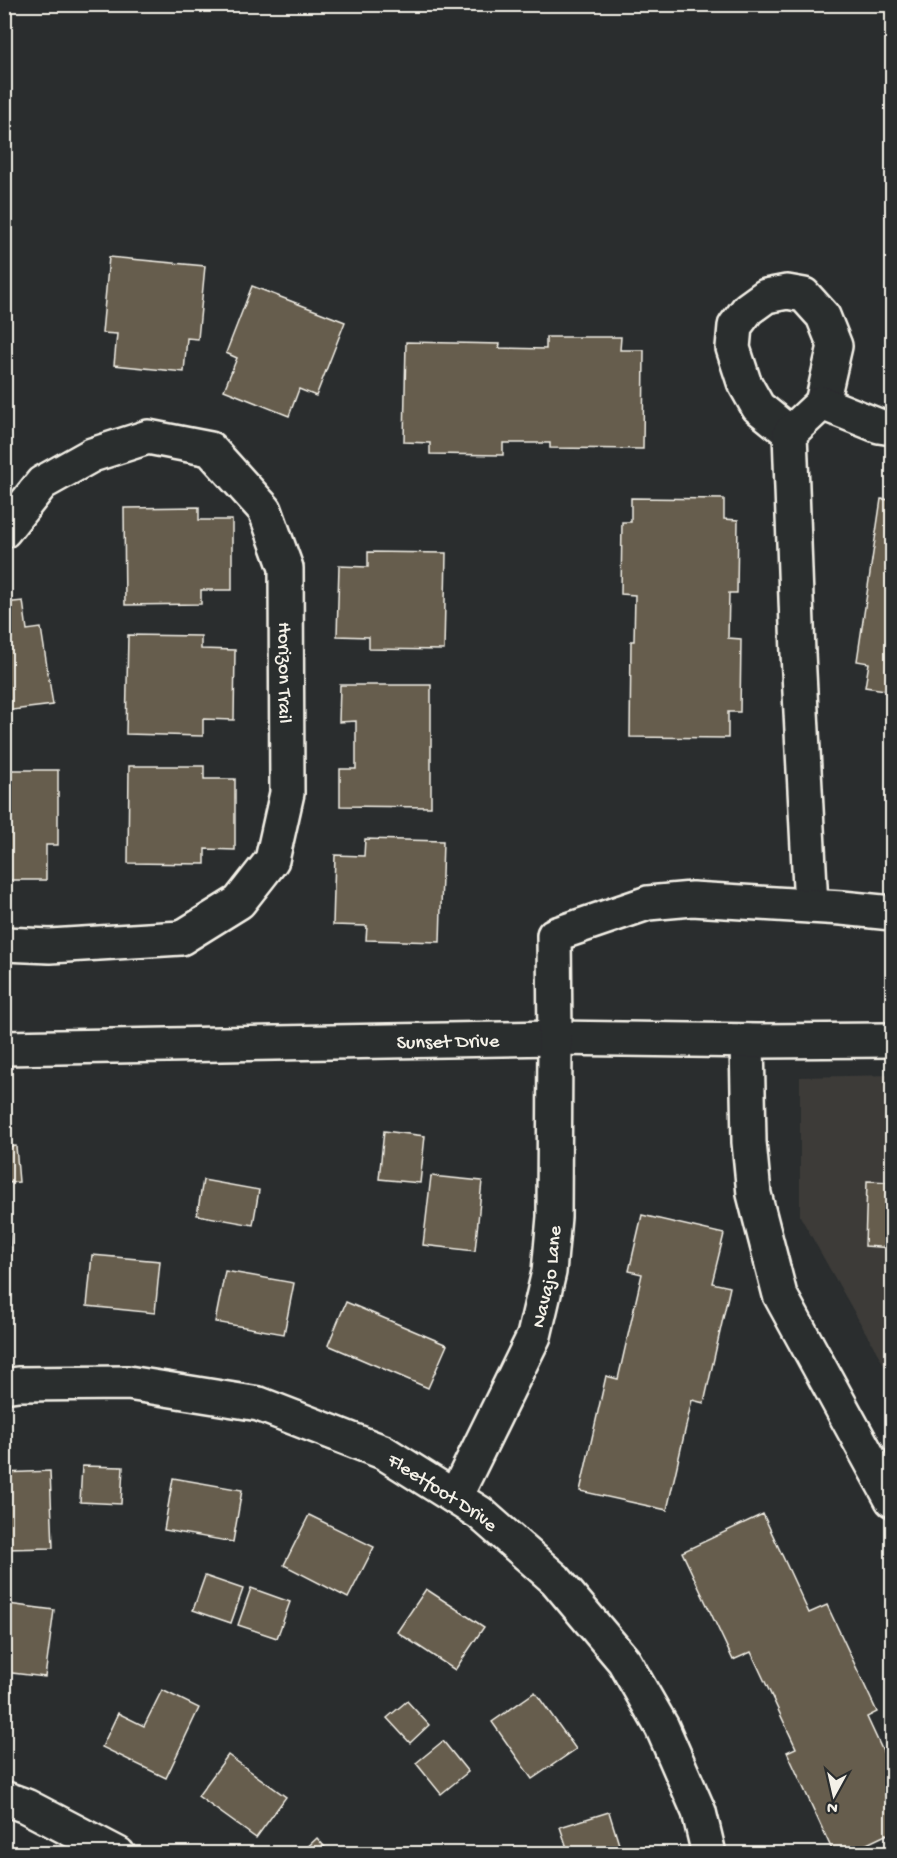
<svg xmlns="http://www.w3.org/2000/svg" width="897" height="1858" viewBox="0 0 897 1858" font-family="'Gochi Hand',sans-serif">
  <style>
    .built { fill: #3c3b38 }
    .building { fill: #665d4e; stroke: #f4f1e8; stroke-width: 1.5 }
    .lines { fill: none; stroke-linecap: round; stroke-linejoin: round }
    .minor-casing { stroke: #f4f1e8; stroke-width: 38 }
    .minor { stroke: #2a2d2e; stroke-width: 33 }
    .labels { text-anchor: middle; stroke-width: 5; stroke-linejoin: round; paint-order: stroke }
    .street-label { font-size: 20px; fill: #f4f1e8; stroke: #2a2d2e }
  </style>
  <rect width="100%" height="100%" fill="#2a2d2e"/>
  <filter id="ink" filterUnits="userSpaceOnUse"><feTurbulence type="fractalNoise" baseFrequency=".0167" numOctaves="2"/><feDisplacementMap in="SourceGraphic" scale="12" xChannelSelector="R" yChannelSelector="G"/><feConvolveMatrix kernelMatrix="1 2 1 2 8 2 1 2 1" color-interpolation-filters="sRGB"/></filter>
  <g filter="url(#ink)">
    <polygon class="built" points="892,1075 892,1379 800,1216 800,1077"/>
    <g class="building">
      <polygon points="109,257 205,266 198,339 187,338 184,372 114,365 117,334 102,333"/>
      <polygon points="252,286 345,322 316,396 299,389 289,416 224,390 237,358 226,353"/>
      <polygon points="546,337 621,337 620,350 644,350 643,449 550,448 550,443 503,443 503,455 430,454 430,443 404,442 406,342 500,344 499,348 546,349"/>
      <polygon points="631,498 724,499 724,519 738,520 737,593 729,593 728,638 741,639 740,712 728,712 728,738 630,737 631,641 634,641 635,595 621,594 622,522 631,522"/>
      <polygon points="881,499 892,500 892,691 865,687 869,663 857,661"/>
      <polygon points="199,507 199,520 232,520 232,590 201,590 201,604 125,605 124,508"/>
      <polygon points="368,552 446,553 444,650 369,649 369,637 337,636 339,566 368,567"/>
      <polygon points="23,601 27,630 41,628 53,705 4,711 4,603"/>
      <polygon points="128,635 201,636 201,649 235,650 234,720 203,719 203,736 126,734"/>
      <polygon points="340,685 431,685 431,807 340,806 340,769 356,769 356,721 339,722"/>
      <polygon points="129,766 204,766 204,779 235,779 235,850 205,849 205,864 128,863"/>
      <polygon points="4,770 58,770 58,845 46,845 46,880 4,880"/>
      <polygon points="365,839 443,841 440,942 366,940 367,926 333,925 335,855 364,856"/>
      <polygon points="384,1131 425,1136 420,1183 379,1179"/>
      <polygon points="16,1146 19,1182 6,1183 11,1256 4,1257 4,1147"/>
      <polygon points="431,1176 482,1181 475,1251 423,1245"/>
      <polygon points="203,1180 259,1190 253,1225 197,1215"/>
      <polygon points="867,1181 892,1182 892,1248 865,1246"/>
      <polygon points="642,1215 724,1234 712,1283 730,1287 704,1403 692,1400 667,1510 580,1491 606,1376 618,1379 642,1274 629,1271"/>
      <polygon points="92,1255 160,1261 155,1313 87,1306"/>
      <polygon points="225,1271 294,1283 284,1334 215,1322"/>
      <polygon points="346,1302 447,1345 428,1388 328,1345"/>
      <polygon points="82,1466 123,1467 121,1504 80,1502"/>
      <polygon points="50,1471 53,1548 5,1549 4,1473"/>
      <polygon points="173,1478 242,1490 233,1542 164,1530"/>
      <polygon points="763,1514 809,1613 827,1605 877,1712 867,1717 892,1771 892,1832 846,1854 834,1854 787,1752 796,1748 751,1652 733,1660 682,1552"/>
      <polygon points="309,1515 374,1547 348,1598 284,1565"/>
      <polygon points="205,1576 243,1589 231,1623 193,1610"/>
      <polygon points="251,1588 290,1602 277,1638 238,1625"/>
      <polygon points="426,1589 484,1627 455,1670 397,1632"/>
      <polygon points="8,1604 54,1610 45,1677 4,1672 4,1630"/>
      <polygon points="162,1690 199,1708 166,1778 102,1747 118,1713 144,1726"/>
      <polygon points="535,1692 576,1749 532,1779 492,1722"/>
      <polygon points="407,1701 429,1725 410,1743 387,1718"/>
      <polygon points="443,1741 468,1772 441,1794 416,1763"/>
      <polygon points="228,1755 286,1797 256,1838 198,1796"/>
      <polygon points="609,1812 622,1854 569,1854 560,1827"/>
      <polygon points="317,1838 331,1854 300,1854"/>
    </g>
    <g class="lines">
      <g class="minor-casing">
        <g id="minor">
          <polyline points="790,433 758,407 744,382 733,348 735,326 748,309 766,296 787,292 804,295 823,316 835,346 822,403"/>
          <path id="s1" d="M4,531L42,483L92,455L148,437L210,449L265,510L286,568L287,793L272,860L239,902L181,938L50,946L4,944"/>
          <polyline points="811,906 798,653 790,433 822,403 879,426 892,428"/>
          <polyline points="747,1041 749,1142 754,1194 780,1295 892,1500"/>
          <path id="s2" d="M4,1048L555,1038L758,1041L892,1040"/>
          <path id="s3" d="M4,1386L18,1384L128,1383L259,1404L383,1452L480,1513L555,1579L624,1661L662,1727L699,1812L709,1854"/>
          <path id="s4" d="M455,1497L534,1336L549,1272L554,1217L555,1038L554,935L648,903L692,899L842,908L892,913"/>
          <polyline points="4,1798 26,1806 118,1854"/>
        </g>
      </g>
      <use href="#minor" class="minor"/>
    </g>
  </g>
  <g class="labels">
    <g class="street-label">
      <text dy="7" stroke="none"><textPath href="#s1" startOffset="489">Horizon Trail</textPath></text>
      <text dy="7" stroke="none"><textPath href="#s2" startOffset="444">Sunset Drive</textPath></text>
      <text dy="7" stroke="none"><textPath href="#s4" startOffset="240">Navajo Lane</textPath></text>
      <text dy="7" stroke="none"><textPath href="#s3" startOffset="462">Fleetfoot Drive</textPath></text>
    </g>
  </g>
  <rect width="897" height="1858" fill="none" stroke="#2a2d2e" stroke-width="24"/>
  <rect x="12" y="12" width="873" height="1834" fill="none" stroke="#f4f1e8" stroke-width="2" filter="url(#ink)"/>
  <g transform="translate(834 1795) rotate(188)" stroke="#2a2d2e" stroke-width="4.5" paint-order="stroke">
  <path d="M0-4.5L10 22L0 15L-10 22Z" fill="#f4f1e8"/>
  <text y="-9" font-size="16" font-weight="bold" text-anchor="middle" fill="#f4f1e8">N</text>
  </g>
</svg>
